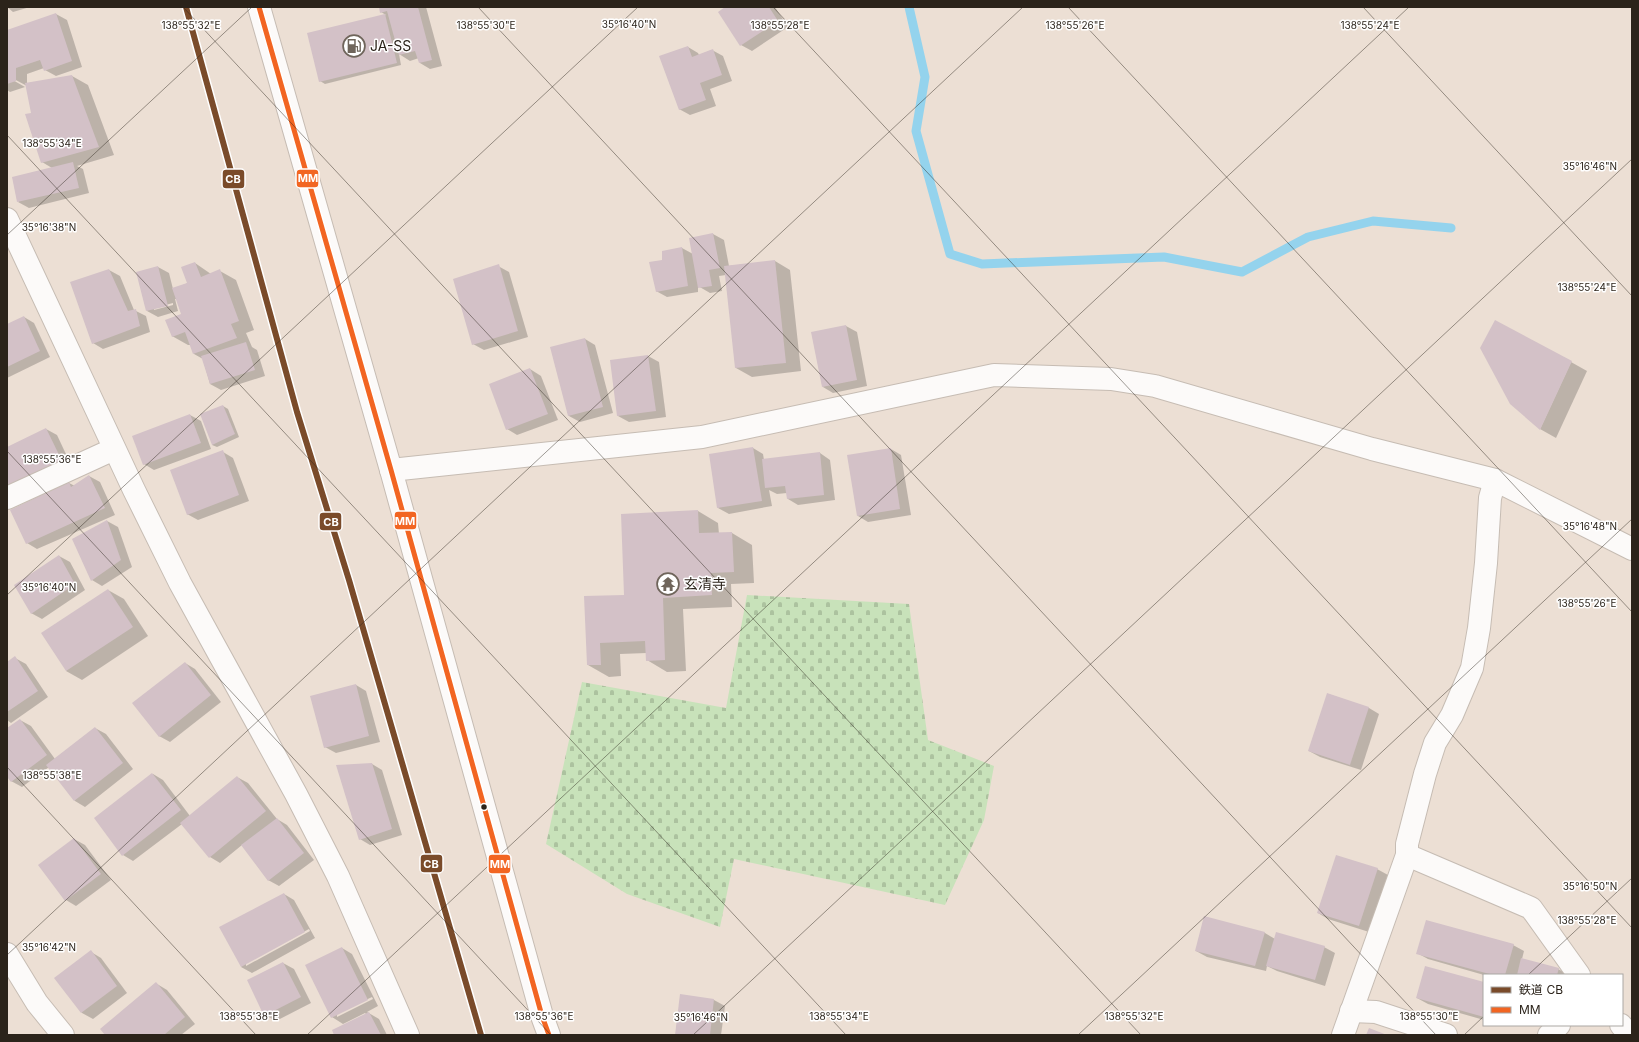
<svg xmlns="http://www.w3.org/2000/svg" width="1639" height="1042" viewBox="0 0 1639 1042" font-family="Inter,'Noto Sans JP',sans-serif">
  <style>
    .cemetery { fill: url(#cemetery-stones) }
    .shadow { fill: #0003; fill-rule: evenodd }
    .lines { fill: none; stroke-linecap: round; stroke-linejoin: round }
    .stream { stroke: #94d3ed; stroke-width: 9 }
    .building { fill: #d3c1c7 }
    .street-casing { stroke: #c6bcb3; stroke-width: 24 }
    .secondary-casing { stroke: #c6bcb3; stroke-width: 24 }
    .street { stroke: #fcfaf9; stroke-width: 22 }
    .secondary { stroke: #fcfaf9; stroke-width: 22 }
    .bus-1-casing { stroke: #fff; stroke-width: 8 }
    .bus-1 { stroke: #f26522; stroke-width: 5 }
    .rail-1-casing { stroke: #fff; stroke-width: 9 }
    .rail-1 { stroke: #7a4b2a; stroke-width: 6 }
    .ticks { fill: none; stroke: #2b231a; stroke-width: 1; stroke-opacity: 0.45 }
    .bus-dot { fill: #2b231a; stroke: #fff; stroke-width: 1.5 }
    .labels { text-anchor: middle; stroke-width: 3; stroke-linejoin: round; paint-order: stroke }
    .poi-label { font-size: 14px; fill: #2b231a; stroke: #fff; text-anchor: start }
    .ticks-label { font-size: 10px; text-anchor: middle; fill: #2b231a; stroke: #fff; stroke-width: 3; stroke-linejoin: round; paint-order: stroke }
    .line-badge { stroke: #fff; stroke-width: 1.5 }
    .badge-label { font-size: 11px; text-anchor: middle; font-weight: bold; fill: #fff }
  </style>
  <defs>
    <pattern id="cemetery-stones" width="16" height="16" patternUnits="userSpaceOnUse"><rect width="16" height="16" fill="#c8e2ba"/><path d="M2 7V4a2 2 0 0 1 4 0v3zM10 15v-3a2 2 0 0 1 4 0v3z" fill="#acc29f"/></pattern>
  </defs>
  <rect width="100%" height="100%" fill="#ecdfd4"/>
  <polygon class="cemetery" points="747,595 909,604 928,740 994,766 984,820 945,905 734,859 720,927 627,894 546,844 582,682 726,708"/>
  <g class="shadow">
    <polygon points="7,7 30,7 13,12"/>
    <polygon points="380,7 426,7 442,66 430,69 420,63 419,58 410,61 399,54 401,65 325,84 320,81 308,34 386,15 381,12"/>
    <polygon points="725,7 775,7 788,27 752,51 741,45 719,12 726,8"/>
    <polygon points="56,14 67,20 82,67 56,76 45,70 44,68 27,74 27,84 72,76 88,85 114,155 77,166 83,169 89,193 29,208 18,202 52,168 42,162 27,86 12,78 11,79 25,87 10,92 7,90 7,31"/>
    <polygon points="688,47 698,53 699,55 712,50 723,56 732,81 710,89 716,106 690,115 679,109"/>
    <polygon points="713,234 724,240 729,266 775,261 790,270 801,371 752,377 736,368 726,275 719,276 722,291 710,293 698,286 698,292 667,297 656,291 663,261 663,252 682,248 693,254"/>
    <path d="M195,263L211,274L220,271L236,280L254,330L246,333L252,347L257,350L265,376L221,390L210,384L203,359L194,354L191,345H188L172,336L183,314L177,299H175L178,311L158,317L147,311L158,267L169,273L173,289L188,283ZM173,303V305L154,310V308Z"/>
    <polygon points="498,266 509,272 528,337 484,350 473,344"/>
    <polygon points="109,270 120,276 134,310 146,316 150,332 103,349 93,343"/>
    <polygon points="24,317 34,323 50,357 7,378 7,325"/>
    <polygon points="846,326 857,332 867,386 833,393 823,387"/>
    <polygon points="585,339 595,345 613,413 580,422 569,416"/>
    <polygon points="648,356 659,362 666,417 629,422 618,416"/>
    <polygon points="1571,362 1587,371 1556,438 1540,429"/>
    <polygon points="530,369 541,376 558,420 517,435 507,429"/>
    <polygon points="223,406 228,409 239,437 217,447 212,445"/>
    <polygon points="190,415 201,421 211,449 154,470 144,464"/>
    <polygon points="46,429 57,435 73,469 7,448"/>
    <polygon points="753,448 763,454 764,460 820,453 830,460 835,500 798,505 788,499 787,493 777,494 769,490 772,506 729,514 718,508"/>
    <polygon points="891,449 901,455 911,515 868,522 858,516"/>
    <polygon points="223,452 233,458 249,501 198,520 187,514"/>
    <polygon points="89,476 100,482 115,515 37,549 27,543 69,483 75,486"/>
    <polygon points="698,511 718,523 719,534 732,533 752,545 754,583 731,584 732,607 683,609 686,671 667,672 647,660 647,653 620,654 621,676 609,677 588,665 625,596"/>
    <polygon points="107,521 118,527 132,567 102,586 92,580"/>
    <polygon points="59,556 70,562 85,590 42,619 31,613"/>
    <polygon points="108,590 124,599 148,636 82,680 66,671"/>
    <polygon points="15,658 26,664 48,697 11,723 7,720 7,663"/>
    <polygon points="185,663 195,669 221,702 170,742 159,736"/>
    <polygon points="356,685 366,691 380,742 336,753 325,747"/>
    <polygon points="1328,694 1369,708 1379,714 1361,770 1320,757 1309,751"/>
    <polygon points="20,720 31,726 55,759 95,728 106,734 133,769 85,807 75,801 49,767 22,787 11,781 7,775 7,730"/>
    <polygon points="372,764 382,770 402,835 370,845 360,839"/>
    <polygon points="153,774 163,780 190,816 237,777 248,783 277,819 287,825 314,860 279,886 268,880 242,845 220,863 210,857 182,824 133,861 123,855"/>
    <polygon points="74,839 85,845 111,880 76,906 66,900"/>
    <polygon points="1377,869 1388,875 1369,932 1328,919 1318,913"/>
    <path d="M284,894L294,900L315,938L252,973L241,967ZM309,929L310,931L246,966V963Z"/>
    <polygon points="1205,917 1265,933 1275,939 1324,947 1335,953 1325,986 1277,971 1267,966 1266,971 1207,957 1196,951"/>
    <polygon points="1513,945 1524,951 1522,959 1558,969 1569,975 1484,975 1428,959 1417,953"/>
    <path d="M342,948L352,954L378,1006L367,1012L379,1019L387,1035H335L366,1014L365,1013L343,1024L332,1017ZM372,997L373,999L337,1017V1014Z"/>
    <polygon points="91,952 101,958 127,993 93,1019 82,1013 56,978"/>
    <polygon points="283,963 294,969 311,1003 276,1021 265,1015"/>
    <polygon points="1484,983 1484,1020 1428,1004 1417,998"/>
    <polygon points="157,984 167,990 195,1024 181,1035 106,1035"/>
    <polygon points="681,996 714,1000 725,1006 721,1035 676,1035"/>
  </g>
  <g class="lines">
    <polyline class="stream" points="909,7 925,77 916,131 950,254 982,264 1164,257 1242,272 1308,237 1373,221 1451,228"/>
  </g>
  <g class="building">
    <polygon points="379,7 418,7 432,60 419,63 415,51 399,55 387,11 380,13"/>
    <polygon points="725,7 769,7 778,21 740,46 718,12"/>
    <polygon points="56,13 72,61 44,71 40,60 16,68 16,81 7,84 7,30"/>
    <polygon points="385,14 397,63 319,82 307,33"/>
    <polygon points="688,46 692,57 713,49 722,75 700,83 706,100 679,110 659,56"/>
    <polygon points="72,75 99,147 41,163 25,114 31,113 25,83"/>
    <polygon points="73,162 79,188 17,202 12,177"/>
    <polygon points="713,233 720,268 709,270 712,286 698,288 689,238"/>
    <polygon points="682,247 688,286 656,292 649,262 662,260 662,251"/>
    <polygon points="775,260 786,363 735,368 724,266"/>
    <polygon points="195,262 201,277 220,269 239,321 231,324 237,338 193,354 185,332 172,337 165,320 181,314 172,288 187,283 181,267"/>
    <polygon points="499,264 518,331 472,345 453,279"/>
    <polygon points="158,266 168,306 146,311 136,272"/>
    <polygon points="109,269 128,311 136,309 140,326 92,344 70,282"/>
    <polygon points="24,316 40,351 7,367 7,324"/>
    <polygon points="1495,320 1572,361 1540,430 1510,404 1480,348"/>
    <polygon points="846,325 857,380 822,387 811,332"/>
    <polygon points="585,338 603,407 568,416 550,347"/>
    <polygon points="246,342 255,370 210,384 201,356"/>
    <polygon points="648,355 656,411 617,416 610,360"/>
    <polygon points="530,368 548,414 506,430 489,384"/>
    <polygon points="223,405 235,434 212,445 200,414"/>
    <polygon points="190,414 201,443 143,465 132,436"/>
    <polygon points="46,428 63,463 7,489 7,447"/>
    <polygon points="753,447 762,501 717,508 709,454"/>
    <polygon points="891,448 900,509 857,516 847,455"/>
    <polygon points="223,450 239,495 187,515 170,470"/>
    <polygon points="820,452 824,495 787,499 785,486 765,488 762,459"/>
    <polygon points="89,475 105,508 26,544 10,510 69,482 71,487"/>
    <polygon points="698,510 699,533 732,532 734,572 711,573 712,595 663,598 665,660 646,661 645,641 600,643 601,665 587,665 584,596 624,595 621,514"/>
    <polygon points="107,520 121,560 91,581 72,539"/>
    <polygon points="59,555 75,584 31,614 14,585"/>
    <polygon points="108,589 133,627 66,671 41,633"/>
    <polygon points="15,656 38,691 7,712 7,662"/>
    <polygon points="185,662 211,695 159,737 132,703"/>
    <polygon points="356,684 369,736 324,748 310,696"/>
    <polygon points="1327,693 1369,707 1350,765 1308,751"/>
    <polygon points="20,719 47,755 11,782 7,777 7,728"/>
    <polygon points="95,727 123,763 74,801 46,765"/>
    <polygon points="372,763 392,829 359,840 336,765"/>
    <polygon points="152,773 181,810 122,856 94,818"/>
    <polygon points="237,776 266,811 209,858 180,823"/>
    <polygon points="277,818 304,853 268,881 241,845"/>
    <polygon points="74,838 101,874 65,901 38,865"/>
    <polygon points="1336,855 1378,868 1359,926 1317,913"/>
    <polygon points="284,893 305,932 241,967 219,927"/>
    <polygon points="1204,916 1265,932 1255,966 1195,951"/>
    <polygon points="1426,920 1514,944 1505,975 1493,975 1416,954"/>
    <polygon points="1276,932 1325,946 1315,980 1266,966"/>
    <polygon points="342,947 368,1000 331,1018 305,965"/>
    <polygon points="91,950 117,986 81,1013 54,978"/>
    <polygon points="1521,958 1559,968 1557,975 1517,975"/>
    <polygon points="283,962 301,997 264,1016 247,980"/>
    <polygon points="1425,966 1484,982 1484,1017 1416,998"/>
    <polygon points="156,982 185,1017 164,1035 105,1035 100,1029"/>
    <polygon points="680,994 714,999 710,1035 675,1035"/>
    <polygon points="369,1012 381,1035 334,1035 332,1030"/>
    <polygon points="1369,1028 1387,1035 1366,1035"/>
  </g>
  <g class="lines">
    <g class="street-casing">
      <g id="street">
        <polyline points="7,219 134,490 180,583 296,794 338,876 408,1035"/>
        <polyline points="391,470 702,437 994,375 1111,379 1155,386 1372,449 1495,480 1632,549"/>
        <polyline points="7,498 114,449"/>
        <polyline points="1407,855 1531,908 1579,975"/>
        <polyline points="7,954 37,1003 63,1035"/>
        <polyline points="1351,1011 1376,1012 1446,1035"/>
        <polyline points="1621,1025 1630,1035"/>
        <polyline points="1343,1035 1407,855 1407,844 1425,774 1435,743 1452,715 1472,668 1479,628 1486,563 1490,498 1495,480"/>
        <polyline points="1549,1035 1559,1025"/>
      </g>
    </g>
    <g class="secondary-casing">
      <polyline id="secondary" points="259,7 391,470 542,1016 549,1035"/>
    </g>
    <use href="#street" class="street"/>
    <use href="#secondary" class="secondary"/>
    <g class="bus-1-casing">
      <polyline id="bus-1" points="259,7 391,470 542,1016 549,1035"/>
    </g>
    <use href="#bus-1" class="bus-1"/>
    <g class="rail-1-casing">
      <polyline id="rail-1" points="186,7 297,412 349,580 481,1035"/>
    </g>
    <use href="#rail-1" class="rail-1"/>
  </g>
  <path class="ticks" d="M183,7L1141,1035M478,7L1436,1035M773,7L1632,928M1068,7L1632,612M1363,7L1632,296M7,135L846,1035M7,235L252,7M7,451L551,1035M7,595L638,7M7,767L256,1035M7,955L1023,7M1528,975L1632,878M307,1035L1409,7M693,1035L1632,159M1078,1035L1632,519M1464,1035L1484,1016"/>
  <defs>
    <g id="fuel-ring" transform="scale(1.15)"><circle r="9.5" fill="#fff" stroke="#6f655b" stroke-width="1.5"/><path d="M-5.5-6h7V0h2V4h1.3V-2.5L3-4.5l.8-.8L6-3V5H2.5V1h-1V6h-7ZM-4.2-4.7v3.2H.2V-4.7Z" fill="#6f655b"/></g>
    <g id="temple-ring" transform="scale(1.15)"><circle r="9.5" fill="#fff" stroke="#6f655b" stroke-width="1.5"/><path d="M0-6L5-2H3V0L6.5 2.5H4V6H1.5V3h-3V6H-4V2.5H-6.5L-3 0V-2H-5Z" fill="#6f655b"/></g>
  </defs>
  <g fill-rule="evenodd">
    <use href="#fuel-ring" x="354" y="46"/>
    <use href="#temple-ring" x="668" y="584"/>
  </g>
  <circle class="bus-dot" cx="484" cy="807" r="3.5"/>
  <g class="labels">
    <g class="poi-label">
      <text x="370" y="51">JA-SS</text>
      <text x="684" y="589">玄清寺</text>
    </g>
  </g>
  <g class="ticks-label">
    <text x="629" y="28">35°16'40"N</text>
    <text x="191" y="29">138°55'32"E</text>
    <text x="486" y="29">138°55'30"E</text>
    <text x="780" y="29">138°55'28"E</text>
    <text x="1075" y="29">138°55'26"E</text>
    <text x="1370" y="29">138°55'24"E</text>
    <text x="52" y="147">138°55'34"E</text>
    <text x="1590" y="170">35°16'46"N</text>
    <text x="49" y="231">35°16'38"N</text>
    <text x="1587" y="291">138°55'24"E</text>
    <text x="52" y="463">138°55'36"E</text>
    <text x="1590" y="530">35°16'48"N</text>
    <text x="49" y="591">35°16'40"N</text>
    <text x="1587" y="607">138°55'26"E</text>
    <text x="52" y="779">138°55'38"E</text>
    <text x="1590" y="890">35°16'50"N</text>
    <text x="1587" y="924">138°55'28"E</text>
    <text x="49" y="951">35°16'42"N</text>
    <text x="249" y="1020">138°55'38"E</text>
    <text x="544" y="1020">138°55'36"E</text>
    <text x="839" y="1020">138°55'34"E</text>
    <text x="1134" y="1020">138°55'32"E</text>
    <text x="1429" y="1020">138°55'30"E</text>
    <text x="701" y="1021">35°16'46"N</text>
  </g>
  <g class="line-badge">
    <rect x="296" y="169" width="23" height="19" rx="4" fill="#f26522"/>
    <rect x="222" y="169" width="23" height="20" rx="4" fill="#7a4b2a"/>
    <rect x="394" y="511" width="23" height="19" rx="4" fill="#f26522"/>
    <rect x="319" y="512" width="23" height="19" rx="4" fill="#7a4b2a"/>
    <rect x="420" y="854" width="23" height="19" rx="4" fill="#7a4b2a"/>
    <rect x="488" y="854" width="23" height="20" rx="4" fill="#f26522"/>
  </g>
  <g class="badge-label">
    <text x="308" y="182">MM</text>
    <text x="233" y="183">CB</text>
    <text x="405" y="525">MM</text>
    <text x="331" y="526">CB</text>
    <text x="431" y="868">CB</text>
    <text x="500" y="868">MM</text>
  </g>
  <rect width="1639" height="1042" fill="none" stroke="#2b231a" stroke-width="16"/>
  <rect x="1483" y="974" width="140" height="52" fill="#ffffff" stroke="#aaa7a3"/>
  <rect x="1491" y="987" width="20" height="6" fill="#7a4b2a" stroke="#aaa7a3"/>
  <text x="1519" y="994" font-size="12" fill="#2b231a">鉄道 CB</text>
  <rect x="1491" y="1007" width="20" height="6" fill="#f26522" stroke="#aaa7a3"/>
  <text x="1519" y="1014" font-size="12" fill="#2b231a">MM</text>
</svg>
